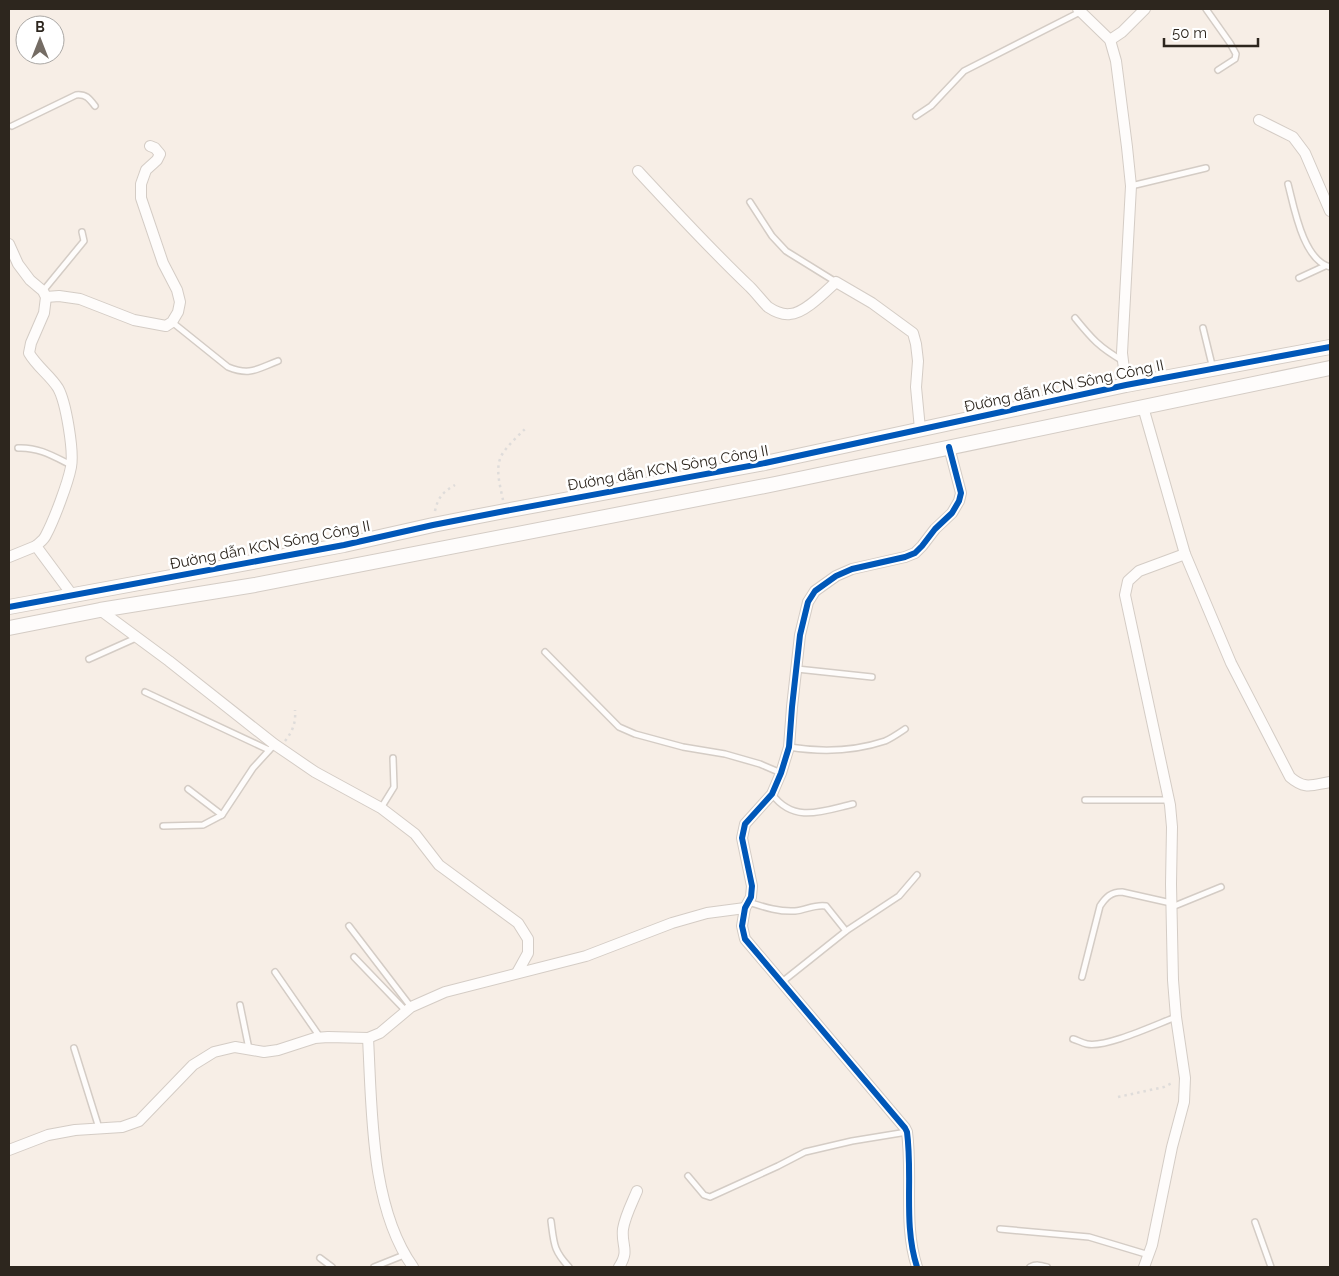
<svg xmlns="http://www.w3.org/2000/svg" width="1339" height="1276" viewBox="0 0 1339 1276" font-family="Raleway,sans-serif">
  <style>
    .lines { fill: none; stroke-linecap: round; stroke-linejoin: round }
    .lane-casing { stroke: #d4ccc5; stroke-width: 8 }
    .street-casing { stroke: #d4ccc5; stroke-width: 12 }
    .secondary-casing { stroke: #d4ccc5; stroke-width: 16 }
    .path { stroke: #dfdcda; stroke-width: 2.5; stroke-dasharray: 2.5 4; stroke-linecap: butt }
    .lane { stroke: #fefcfb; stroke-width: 5 }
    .street { stroke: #fefcfb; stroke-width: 10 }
    .secondary { stroke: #fefcfb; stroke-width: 14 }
    .cycleway-casing { stroke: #fff; stroke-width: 9 }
    .cycleway { stroke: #0057b8; stroke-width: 6 }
    .labels { text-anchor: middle; stroke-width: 5; stroke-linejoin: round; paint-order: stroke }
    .street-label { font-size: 15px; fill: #2d261e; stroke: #fff }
  </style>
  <rect width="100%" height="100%" fill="#f7eee6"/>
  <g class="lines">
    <g class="lane-casing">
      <g id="lane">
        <polyline points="1206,9 1230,43 1236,54 1235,59 1218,70"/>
        <polyline points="916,116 931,106 964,71 1080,12"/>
        <path d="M12,126L76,95C86,94 89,98 95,106"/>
        <path d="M1288,184C1294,207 1303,260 1330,267"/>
        <polyline points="1131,186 1206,168"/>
        <polyline points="750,202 772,236 786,251 836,282"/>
        <polyline points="1299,278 1325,266"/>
        <polyline points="43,291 84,241 82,232"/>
        <path d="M1075,318C1092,339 1099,347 1123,361"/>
        <path d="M172,322L228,367C250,376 257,369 278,361"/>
        <polyline points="1203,328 1213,369"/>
        <path d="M18,448C38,447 53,456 71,465"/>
        <polyline points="545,652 619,727 635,734 683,747 725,754 760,764 781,773"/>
        <polyline points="89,659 136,638"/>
        <polyline points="797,669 872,677"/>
        <polyline points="145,692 269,750"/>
        <path d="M789,747C820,752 855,751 885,741C892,738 899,733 905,729"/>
        <polyline points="188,789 222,815"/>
        <path d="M772,794C794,824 823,811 853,804"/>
        <polyline points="1085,800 1169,800"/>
        <polyline points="381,808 394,787 393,758"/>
        <polyline points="163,826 203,825 222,815 253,768 274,745"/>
        <path d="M748,902C764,907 779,912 795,911C806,910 815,904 826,906L846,931"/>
        <polyline points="1172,907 1221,887"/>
        <polyline points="349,926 411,1007"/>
        <polyline points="354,957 406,1011"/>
        <polyline points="275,972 320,1037"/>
        <path d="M1082,977L1100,906C1106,897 1111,892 1122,892L1171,903"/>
        <polyline points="782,982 846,931 899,896 917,875"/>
        <polyline points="240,1005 249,1049"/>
        <path d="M1073,1039C1077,1040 1082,1043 1087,1044C1106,1048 1157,1024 1176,1017"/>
        <polyline points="74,1048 99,1128"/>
        <polyline points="688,1176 704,1195 710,1197 778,1166 805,1152 852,1141 907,1132"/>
        <path d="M551,1221C554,1243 553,1250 569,1267"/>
        <polyline points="1255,1222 1271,1267"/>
        <polyline points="1000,1229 1089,1237 1149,1255"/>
        <polyline points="320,1258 332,1267"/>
        <polyline points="374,1267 404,1255"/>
        <path d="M1030,1267C1036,1264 1040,1265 1047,1267"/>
      </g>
    </g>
    <g class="street-casing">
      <g id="street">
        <polyline points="1078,9 1110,40 1116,61 1127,147 1131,186 1122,353 1126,385"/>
        <polyline points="1110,40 1122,32 1145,9"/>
        <polyline points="1259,120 1293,137 1305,153 1330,211"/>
        <path d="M638,171C675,211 711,250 750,287C756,293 762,301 768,307C774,311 782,315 790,314C804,314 825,292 836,282L872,303L913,333L916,344L918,361L916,387L920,429"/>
        <path d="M9,244L18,264L30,280L43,291L46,297L44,313L31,343L29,353C37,367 50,375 58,388C66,402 74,451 71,467C68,483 54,520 46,535C44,540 39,543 36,546L73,596"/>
        <polyline points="46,297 59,296 80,299 134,320 166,326 172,322 178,312 180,302 177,290 163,263 141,198 141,184 146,170 157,160 160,154 155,148 150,146"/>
        <path d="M1143,407L1185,554L1231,663L1290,777C1305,790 1312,785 1330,782"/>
        <polyline points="9,557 36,546"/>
        <polyline points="100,610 169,661 274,744 315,772 381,808 415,834 439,865 518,923 528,939 528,953 517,973"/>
        <path d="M368,1038C372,1109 370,1207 413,1267"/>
        <polyline points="9,1150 48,1135 75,1130 122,1127 139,1121 193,1065 214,1052 235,1047 264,1052 278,1050 315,1038 328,1037 368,1038 380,1033 411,1007 445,992 586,956 672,923 707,913 745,908"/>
        <path d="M619,1267C630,1250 621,1246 623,1229C625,1216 632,1203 637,1191"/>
        <path d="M917,1267C903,1224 913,1177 907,1132L905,1128L745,939L742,926L745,908L751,897L752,886L742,838L745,824L772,794L781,773L789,747L792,707L800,635L808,602L815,591L836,576L852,569L905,557L915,553L922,546L935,529L952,513L959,501L961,493L949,447"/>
        <polyline points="1144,1267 1152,1245 1172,1147 1184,1102 1185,1078 1176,1017 1173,980 1171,884 1172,827 1170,805 1125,595 1128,581 1139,571 1185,554"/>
      </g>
    </g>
    <g class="secondary-casing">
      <g id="secondary">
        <polyline points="9,607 344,545 433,525 505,511 765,463 1126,385 1330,347"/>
        <polyline points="9,628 100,610 255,585 775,484 1330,368"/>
      </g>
    </g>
    <g class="path">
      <path d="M503,500C500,485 494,466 503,453C509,444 518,436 525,429"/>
      <path d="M435,511C438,497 443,492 455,485"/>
      <path d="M285,741C293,731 296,722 295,710"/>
      <polyline points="1118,1097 1164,1087 1174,1082"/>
    </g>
    <use href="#lane" class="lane"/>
    <use href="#street" class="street"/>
    <use href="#secondary" class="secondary"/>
    <g class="cycleway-casing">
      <g id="cycleway">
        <polyline points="9,607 344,545 433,525 505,511 765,463 1126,385 1330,347"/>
        <path d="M917,1267C903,1224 913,1177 907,1132L905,1128L745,939L742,926L745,908L751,897L752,886L742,838L745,824L772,794L781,773L789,747L792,707L800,635L808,602L815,591L836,576L852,569L905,557L915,553L922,546L935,529L952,513L959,501L961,493L949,447"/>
      </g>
    </g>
    <use href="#cycleway" class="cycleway"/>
  </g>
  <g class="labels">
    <g class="street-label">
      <text transform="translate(1064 386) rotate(-12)" y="5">Đường dẫn KCN Sông Công II</text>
      <text transform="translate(668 468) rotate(-10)" y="5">Đường dẫn KCN Sông Công II</text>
      <text transform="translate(270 545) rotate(-11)" y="5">Đường dẫn KCN Sông Công II</text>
    </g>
  </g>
  <rect width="1339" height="1276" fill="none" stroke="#2d261e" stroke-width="20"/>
  <g transform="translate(40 40)"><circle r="24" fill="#ffffff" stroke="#aba8a5"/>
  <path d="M0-4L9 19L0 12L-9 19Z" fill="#746c64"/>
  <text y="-8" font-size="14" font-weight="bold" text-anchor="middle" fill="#2d261e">B</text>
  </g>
  <path d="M1164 38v8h94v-8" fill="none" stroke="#2d261e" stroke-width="2.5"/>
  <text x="1172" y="38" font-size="15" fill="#2d261e" stroke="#ffffff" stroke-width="4" paint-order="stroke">50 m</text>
</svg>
